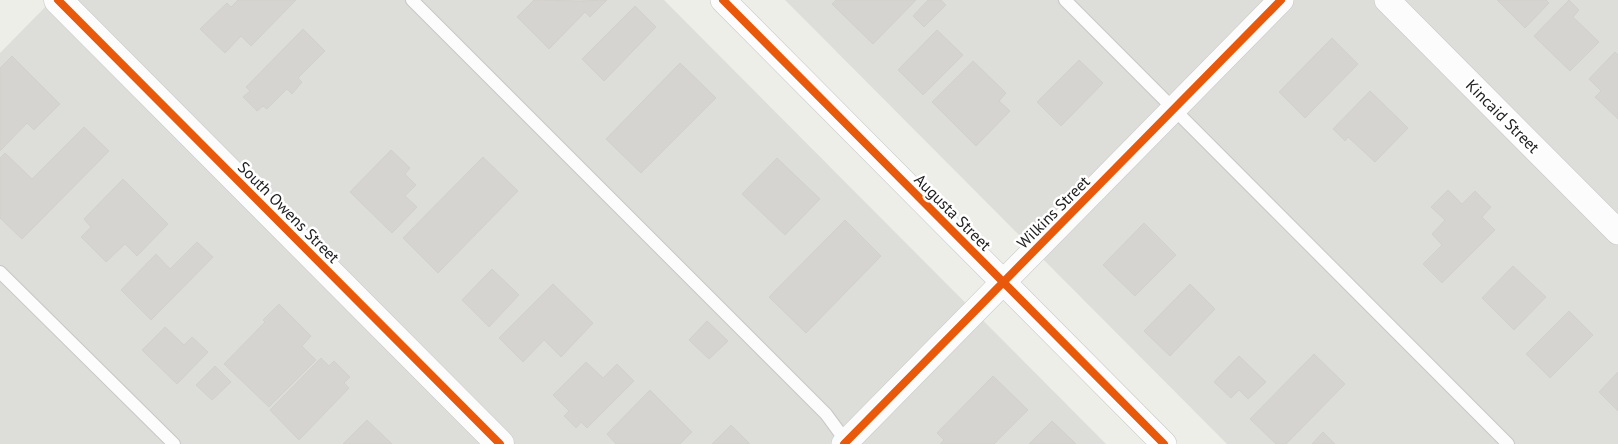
<svg xmlns="http://www.w3.org/2000/svg" width="1618" height="444" viewBox="0 0 1618 444" font-family="'PT Sans',sans-serif">
  <style>
    .residential { fill: #ddddda }
    .building { fill: #d5d4d0; stroke: #d2d0ca }
    .lines { fill: none; stroke-linecap: round; stroke-linejoin: round }
    .service-casing { stroke: #c7c7c5; stroke-width: 14 }
    .minor-casing { stroke: #c7c7c5; stroke-width: 26 }
    .tertiary-casing { stroke: #c7c7c5; stroke-width: 29 }
    .service { stroke: #fcfcfc; stroke-width: 12 }
    .minor { stroke: #fcfcfc; stroke-width: 25 }
    .tertiary { stroke: #fcfcfc; stroke-width: 28 }
    .cycleway-casing { stroke: #fff; stroke-width: 11 }
    .cycleway { stroke: #e8590c; stroke-width: 8 }
    .labels { text-anchor: middle; stroke-width: 5; stroke-linejoin: round; paint-order: stroke }
    .street-label { font-size: 16px; fill: #202020; stroke: #fff }
  </style>
  <rect width="100%" height="100%" fill="#eeeee9"/>
  <g class="residential">
    <polygon points="52,0 664,0 1106,444 0,444 0,53"/>
    <polygon points="785,0 1618,0 1618,444 1227,444"/>
  </g>
  <g class="building">
    <polygon points="238,0 296,0 251,46 241,36 225,53 200,29 227,3 231,7"/>
    <polygon points="534,0 579,1 607,0 590,17 585,12 549,49 517,17"/>
    <polygon points="836,0 916,0 873,44 832,4"/>
    <polygon points="928,0 941,0 946,5 924,27 913,16"/>
    <polygon points="1497,0 1546,0 1549,3 1525,28"/>
    <polygon points="1569,0 1579,10 1573,17 1599,42 1570,71 1534,36"/>
    <polygon points="635,6 656,27 604,81 582,59"/>
    <polygon points="303,29 325,51 298,78 302,82 292,94 287,89 267,109 263,106 257,111 243,97 250,91 246,87"/>
    <polygon points="937,30 963,55 923,95 898,70"/>
    <polygon points="1332,38 1358,64 1305,118 1279,92"/>
    <polygon points="1615,52 1618,55 1618,119 1595,97 1601,91 1589,79"/>
    <polygon points="12,56 60,104 34,130 27,123 0,151 0,68"/>
    <polygon points="1079,60 1103,83 1061,126 1037,102"/>
    <polygon points="973,61 1006,93 999,101 1010,111 976,146 932,102"/>
    <polygon points="680,63 716,98 641,173 606,139"/>
    <polygon points="1370,91 1408,128 1375,162 1348,137 1345,141 1333,129"/>
    <polygon points="84,127 109,151 22,239 0,218 0,158 5,153 32,179"/>
    <polygon points="391,150 410,168 405,174 416,185 405,196 417,207 392,233 350,192"/>
    <polygon points="483,157 518,191 438,273 403,238"/>
    <polygon points="777,158 820,199 785,235 742,194"/>
    <polygon points="123,179 168,224 137,256 125,244 106,262 81,237 91,227 84,219"/>
    <polygon points="1448,190 1462,204 1475,191 1491,207 1482,217 1495,230 1442,283 1423,264 1442,245 1432,234 1445,220 1431,207"/>
    <polygon points="845,220 881,256 806,333 769,297"/>
    <polygon points="1144,223 1176,255 1135,296 1103,265"/>
    <polygon points="197,242 213,257 151,320 121,290 156,254 170,269"/>
    <polygon points="1513,266 1546,297 1514,330 1482,298"/>
    <polygon points="492,269 519,295 489,327 462,300"/>
    <polygon points="553,284 593,323 561,357 544,340 523,362 499,338"/>
    <polygon points="1190,284 1215,309 1170,356 1144,331"/>
    <polygon points="279,304 311,336 302,346 316,360 269,407 224,364 265,322 263,320"/>
    <polygon points="1569,311 1593,335 1550,378 1526,354"/>
    <polygon points="707,321 728,341 709,359 689,340"/>
    <polygon points="165,327 184,345 192,337 208,352 177,384 142,350"/>
    <polygon points="1314,354 1345,384 1286,444 1276,444 1250,419"/>
    <polygon points="1239,356 1266,382 1248,399 1239,390 1231,398 1214,382"/>
    <polygon points="321,358 329,366 334,361 350,377 344,383 349,388 299,440 270,410"/>
    <polygon points="586,362 603,378 617,364 634,381 587,428 581,422 576,428 564,416 569,411 553,395"/>
    <polygon points="215,366 231,382 212,400 196,385"/>
    <polygon points="1618,372 1618,411 1599,392"/>
    <polygon points="993,376 1028,410 994,444 940,444 944,440 937,433"/>
    <polygon points="650,390 692,432 680,444 616,444 607,434"/>
    <polygon points="367,420 392,444 343,444"/>
    <polygon points="1052,421 1076,444 1029,444"/>
    <polygon points="731,425 750,444 712,444"/>
    <polygon points="1323,432 1335,444 1312,444"/>
  </g>
  <g class="lines">
    <g class="service-casing">
      <g id="service">
        <polyline points="412,0 826,414 848,444"/>
        <polyline points="1065,0 1508,444"/>
        <polyline points="0,272 174,444"/>
      </g>
    </g>
    <g class="minor-casing">
      <g id="minor">
        <polyline points="723,0 1164,444"/>
        <polyline points="1387,0 1618,232"/>
        <polyline points="844,444 1281,0"/>
      </g>
    </g>
    <g class="tertiary-casing">
      <polyline id="tertiary" points="58,0 500,444"/>
    </g>
    <use href="#service" class="service"/>
    <use href="#minor" class="minor"/>
    <use href="#tertiary" class="tertiary"/>
    <g class="cycleway-casing">
      <g id="cycleway">
        <polyline points="58,0 500,444"/>
        <polyline points="723,0 1164,444"/>
        <polyline points="844,444 1281,0"/>
      </g>
    </g>
    <use href="#cycleway" class="cycleway"/>
  </g>
  <g class="labels">
    <g class="street-label">
      <text transform="translate(1503 116) rotate(45)" y="6">Kincaid Street</text>
      <text transform="translate(289 212) rotate(45)" y="6">South Owens Street</text>
      <text transform="translate(953 212) rotate(45)" y="6">Augusta Street</text>
      <text transform="translate(1053 212) rotate(-45)" y="6">Wilkins Street</text>
    </g>
  </g>
</svg>
